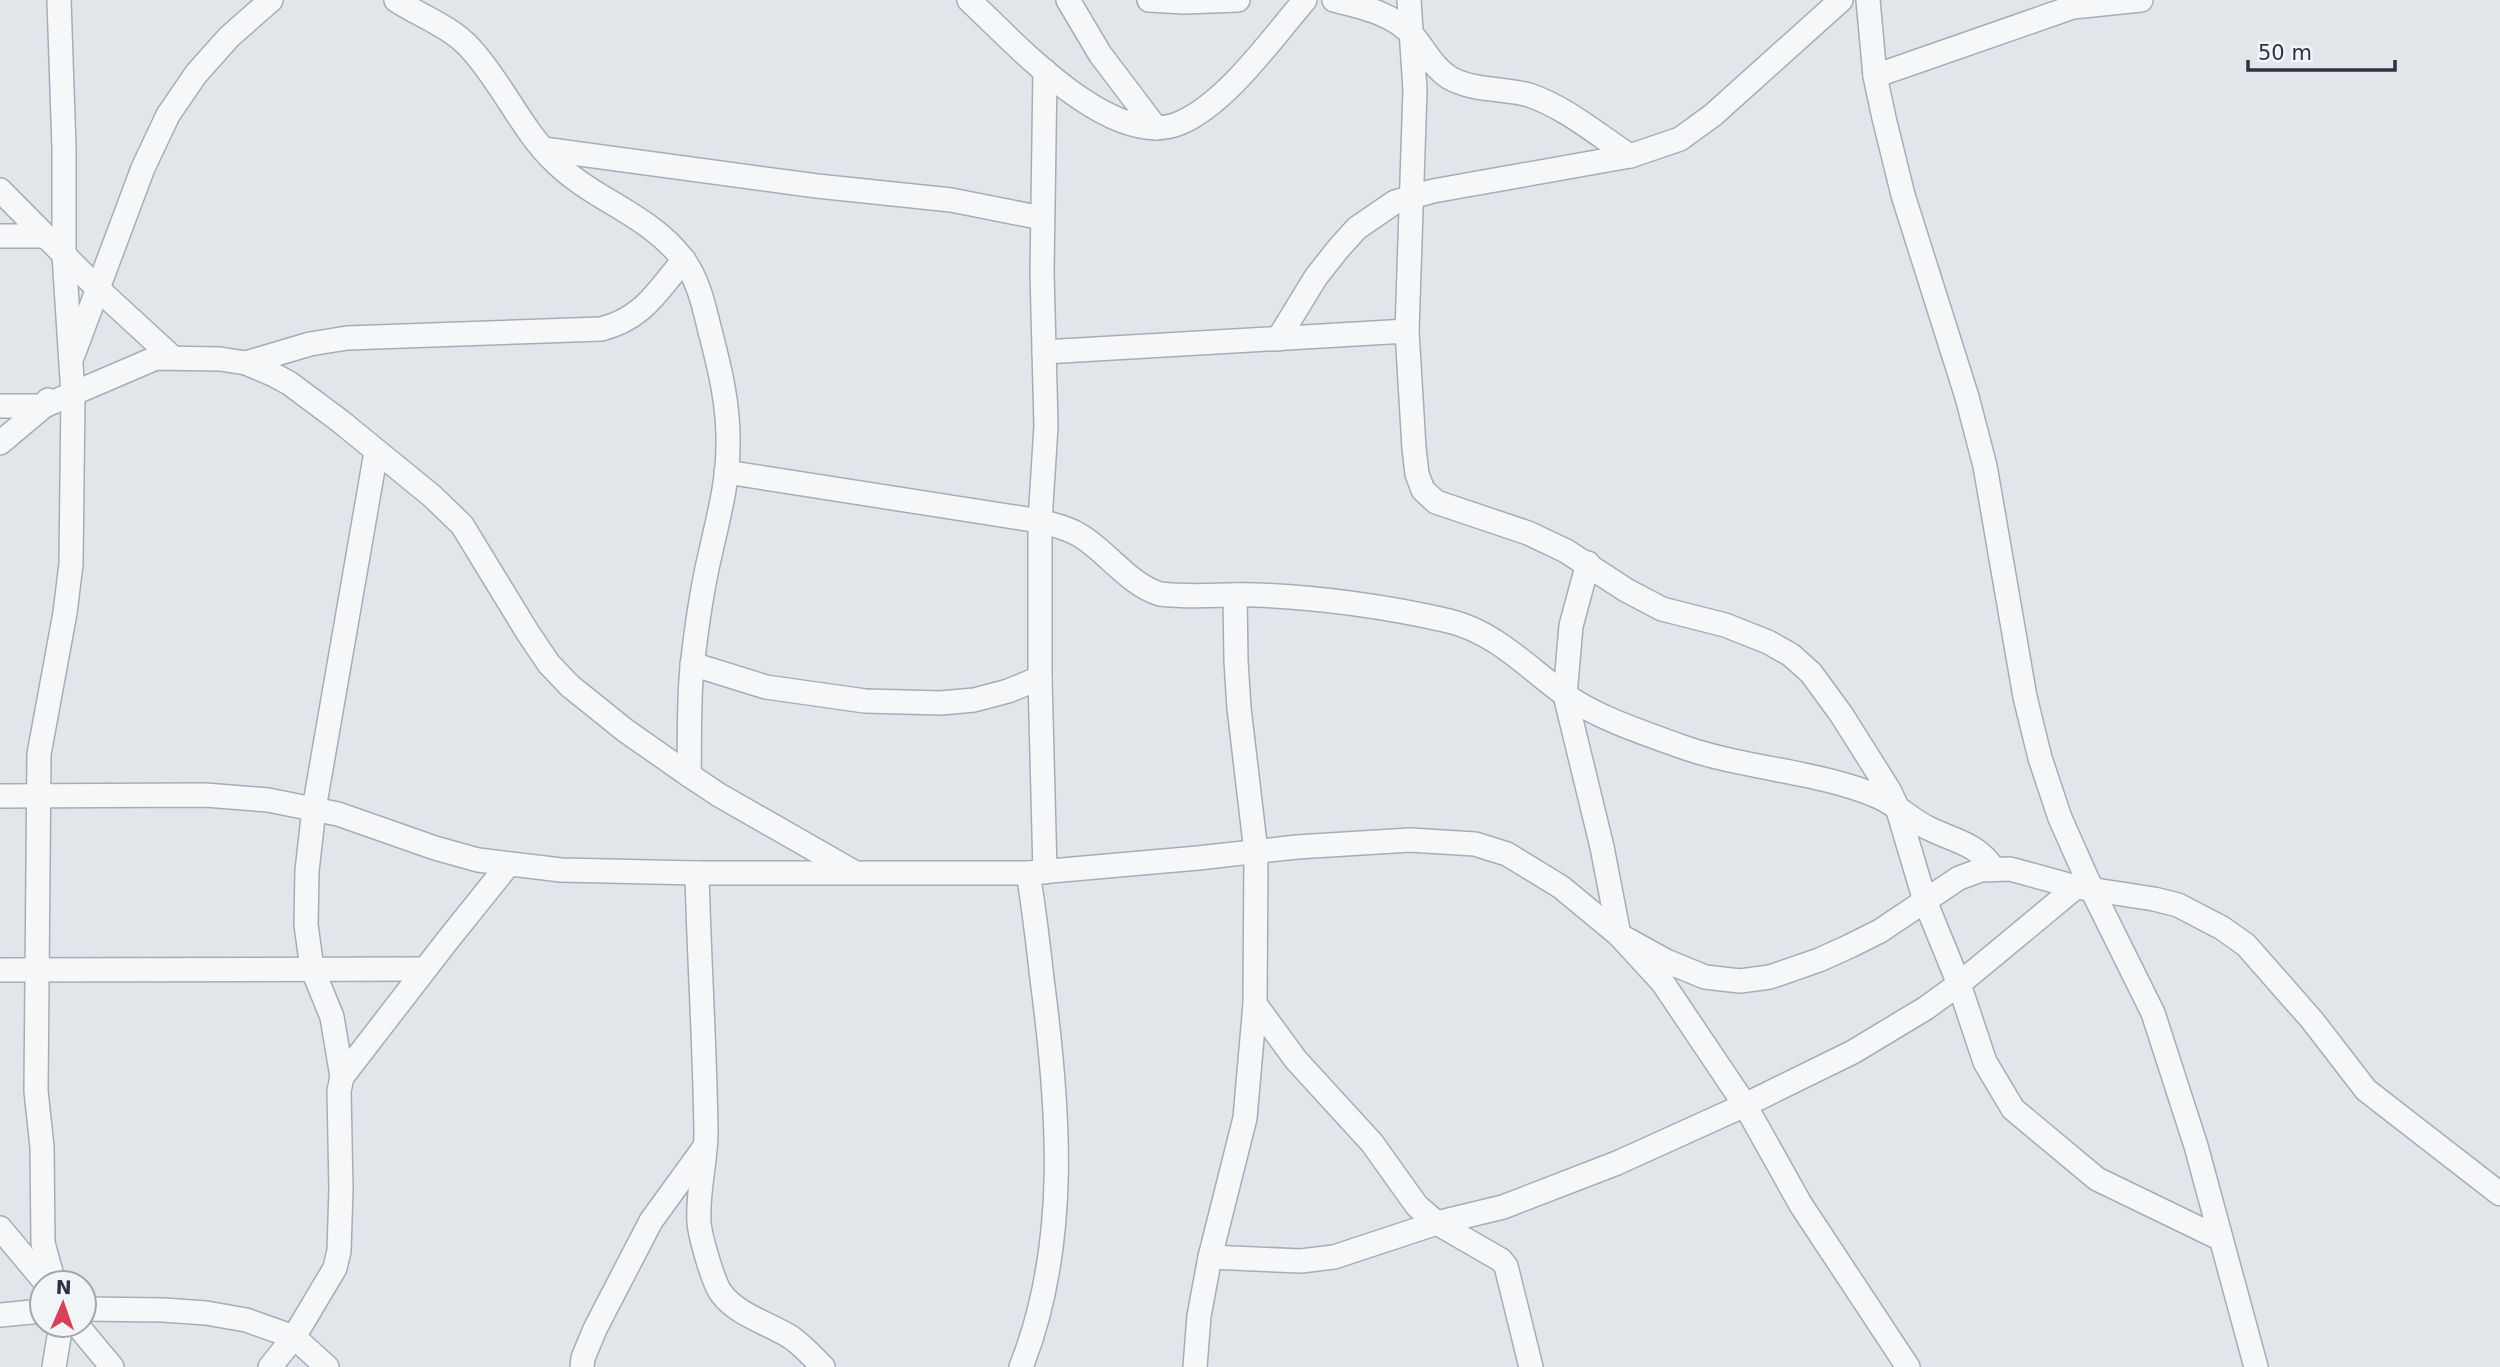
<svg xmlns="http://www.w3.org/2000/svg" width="2500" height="1367" viewBox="0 0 2500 1367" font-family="'DejaVu Sans',sans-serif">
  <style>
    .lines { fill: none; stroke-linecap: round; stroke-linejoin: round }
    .minor-casing { stroke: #a7adb6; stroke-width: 26 }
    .minor { stroke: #f5f7f9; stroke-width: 23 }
  </style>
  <rect width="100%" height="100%" fill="#e2e6eb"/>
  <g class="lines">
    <g class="minor-casing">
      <g id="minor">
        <path d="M396,0C422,17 450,26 471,49C503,84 522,131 556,163C594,200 649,215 682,258C698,278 704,306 710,331C720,369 729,406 728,446C728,483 718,519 710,555C702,589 697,624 693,659C688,695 690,738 689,775"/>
        <path d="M969,0C1014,42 1112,152 1180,123C1227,103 1272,38 1305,0"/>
        <polyline points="1068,0 1100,54 1156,128"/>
        <polyline points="1149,0 1184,2 1238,0"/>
        <path d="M1334,0C1363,7 1395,14 1415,38C1426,52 1434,68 1450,78C1473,91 1504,88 1529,95C1565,107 1598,135 1630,156"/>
        <polyline points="1409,0 1415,90 1407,331 1414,448 1417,474 1423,490 1436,502 1528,533 1566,551 1626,590 1662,609 1725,625 1768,642 1791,655 1811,673 1841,714 1889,790 1897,807 1925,901 1959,984 1985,1062 2013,1109 2097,1179 2219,1238"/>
        <polyline points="1868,0 1875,76 1884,118 1903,195 1967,397 1985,466 2025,697 2040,758 2060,818 2092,890 2153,1013 2196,1146 2256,1367"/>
        <polyline points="1045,71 1042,273 1046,426 1040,521 1040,678 1045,872"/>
        <polyline points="1875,76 2073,7 2141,0"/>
        <polyline points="543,149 817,186 951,200 1042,218"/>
        <polyline points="0,190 97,288 172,357"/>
        <polyline points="0,236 43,236"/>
        <polyline points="1278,339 1316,277 1338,249 1357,228 1395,202 1433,191 1630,156 1680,139 1713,115 1841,0"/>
        <polyline points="1044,352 1407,331"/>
        <polyline points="73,355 143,168 168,115 196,74 229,37 271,0"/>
        <path d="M246,363L310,344L347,338L601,329C643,319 657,291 684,260"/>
        <polyline points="0,406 44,406 156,358 220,359 246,363 274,375 289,383 340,421 432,496 462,525 528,633 549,664 570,686 626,731 689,775 719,795 852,871"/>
        <polyline points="0,443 44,406 48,400"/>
        <path d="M726,472L1040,521C1054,525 1069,528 1081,536C1108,553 1130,585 1160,594C1192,598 1224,594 1255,595C1317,597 1389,607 1449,621C1495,632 1527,667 1564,694C1595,717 1644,733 1680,746C1743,769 1820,771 1879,797C1897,805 1911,820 1928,828C1956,842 1975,842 1994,869"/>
        <polyline points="1588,563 1571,626 1565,695 1602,847 1619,935 1666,961 1705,977 1740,981 1770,977 1819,960 1850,946 1880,931 1959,878 1981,870 2010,869 2076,887 2154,899 2178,905 2222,928 2246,945 2312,1020 2366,1090 2500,1194"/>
        <polyline points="692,664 766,687 865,701 941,703 974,700 1008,691 1040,678"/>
        <polyline points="0,796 205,795 268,800 338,814 435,848 478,860 561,870 697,873 1028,873 1198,858 1297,847 1410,840 1475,844 1507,854 1561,887 1619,935 1663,983 1745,1105 1801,1205 1908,1367"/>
        <path d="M697,873C699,960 705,1046 706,1133C706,1162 697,1192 699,1222C700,1236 713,1282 721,1293C738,1316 769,1323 792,1338C803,1346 813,1357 823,1367"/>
        <polyline points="0,970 425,969"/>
        <polyline points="1255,1004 1296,1060 1372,1143 1417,1206 1437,1223 1501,1260 1506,1266 1531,1367"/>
        <polyline points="342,1077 332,1017 312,968 306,925 307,871 314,809 376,452"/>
        <polyline points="0,1228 46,1283"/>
        <polyline points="1210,1257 1301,1261 1334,1257 1437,1223 1503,1207 1617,1163 1745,1105 1853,1052 1926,1008 1959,984 2076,887"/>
        <polyline points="54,1283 43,1243 42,1147 36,1091 39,754 65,613 71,564 73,395 64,255 64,148 59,0"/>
        <polyline points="84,1309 163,1310 206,1313 246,1320 294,1337 327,1367"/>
        <polyline points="0,1315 42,1311"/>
        <polyline points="77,1325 112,1367"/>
        <polyline points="54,1367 61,1325"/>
        <polyline points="270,1367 294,1337 335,1268 339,1251 341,1189 339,1091 342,1077 447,941 508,865"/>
        <polyline points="582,1367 583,1358 595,1329 651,1221 704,1148"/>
        <path d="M1021,1367C1070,1244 1059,1107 1042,979C1038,943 1034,908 1028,873"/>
        <polyline points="1195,1367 1199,1316 1210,1257 1245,1118 1255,1004 1256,852 1239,708 1236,661 1235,595"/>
      </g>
    </g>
    <use href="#minor" class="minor"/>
  </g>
  <g transform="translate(63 1304) rotate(2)"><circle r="33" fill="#f2f5f8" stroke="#a2a7b0" stroke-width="2"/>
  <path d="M0-5L12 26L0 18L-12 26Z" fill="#d5425a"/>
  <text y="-10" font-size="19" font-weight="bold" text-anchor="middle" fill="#293344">N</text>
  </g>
  <path d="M2248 60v10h147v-10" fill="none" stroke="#293344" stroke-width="3.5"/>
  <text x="2258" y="60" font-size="21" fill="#293344" stroke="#f2f5f8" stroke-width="5" paint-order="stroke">50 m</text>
</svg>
